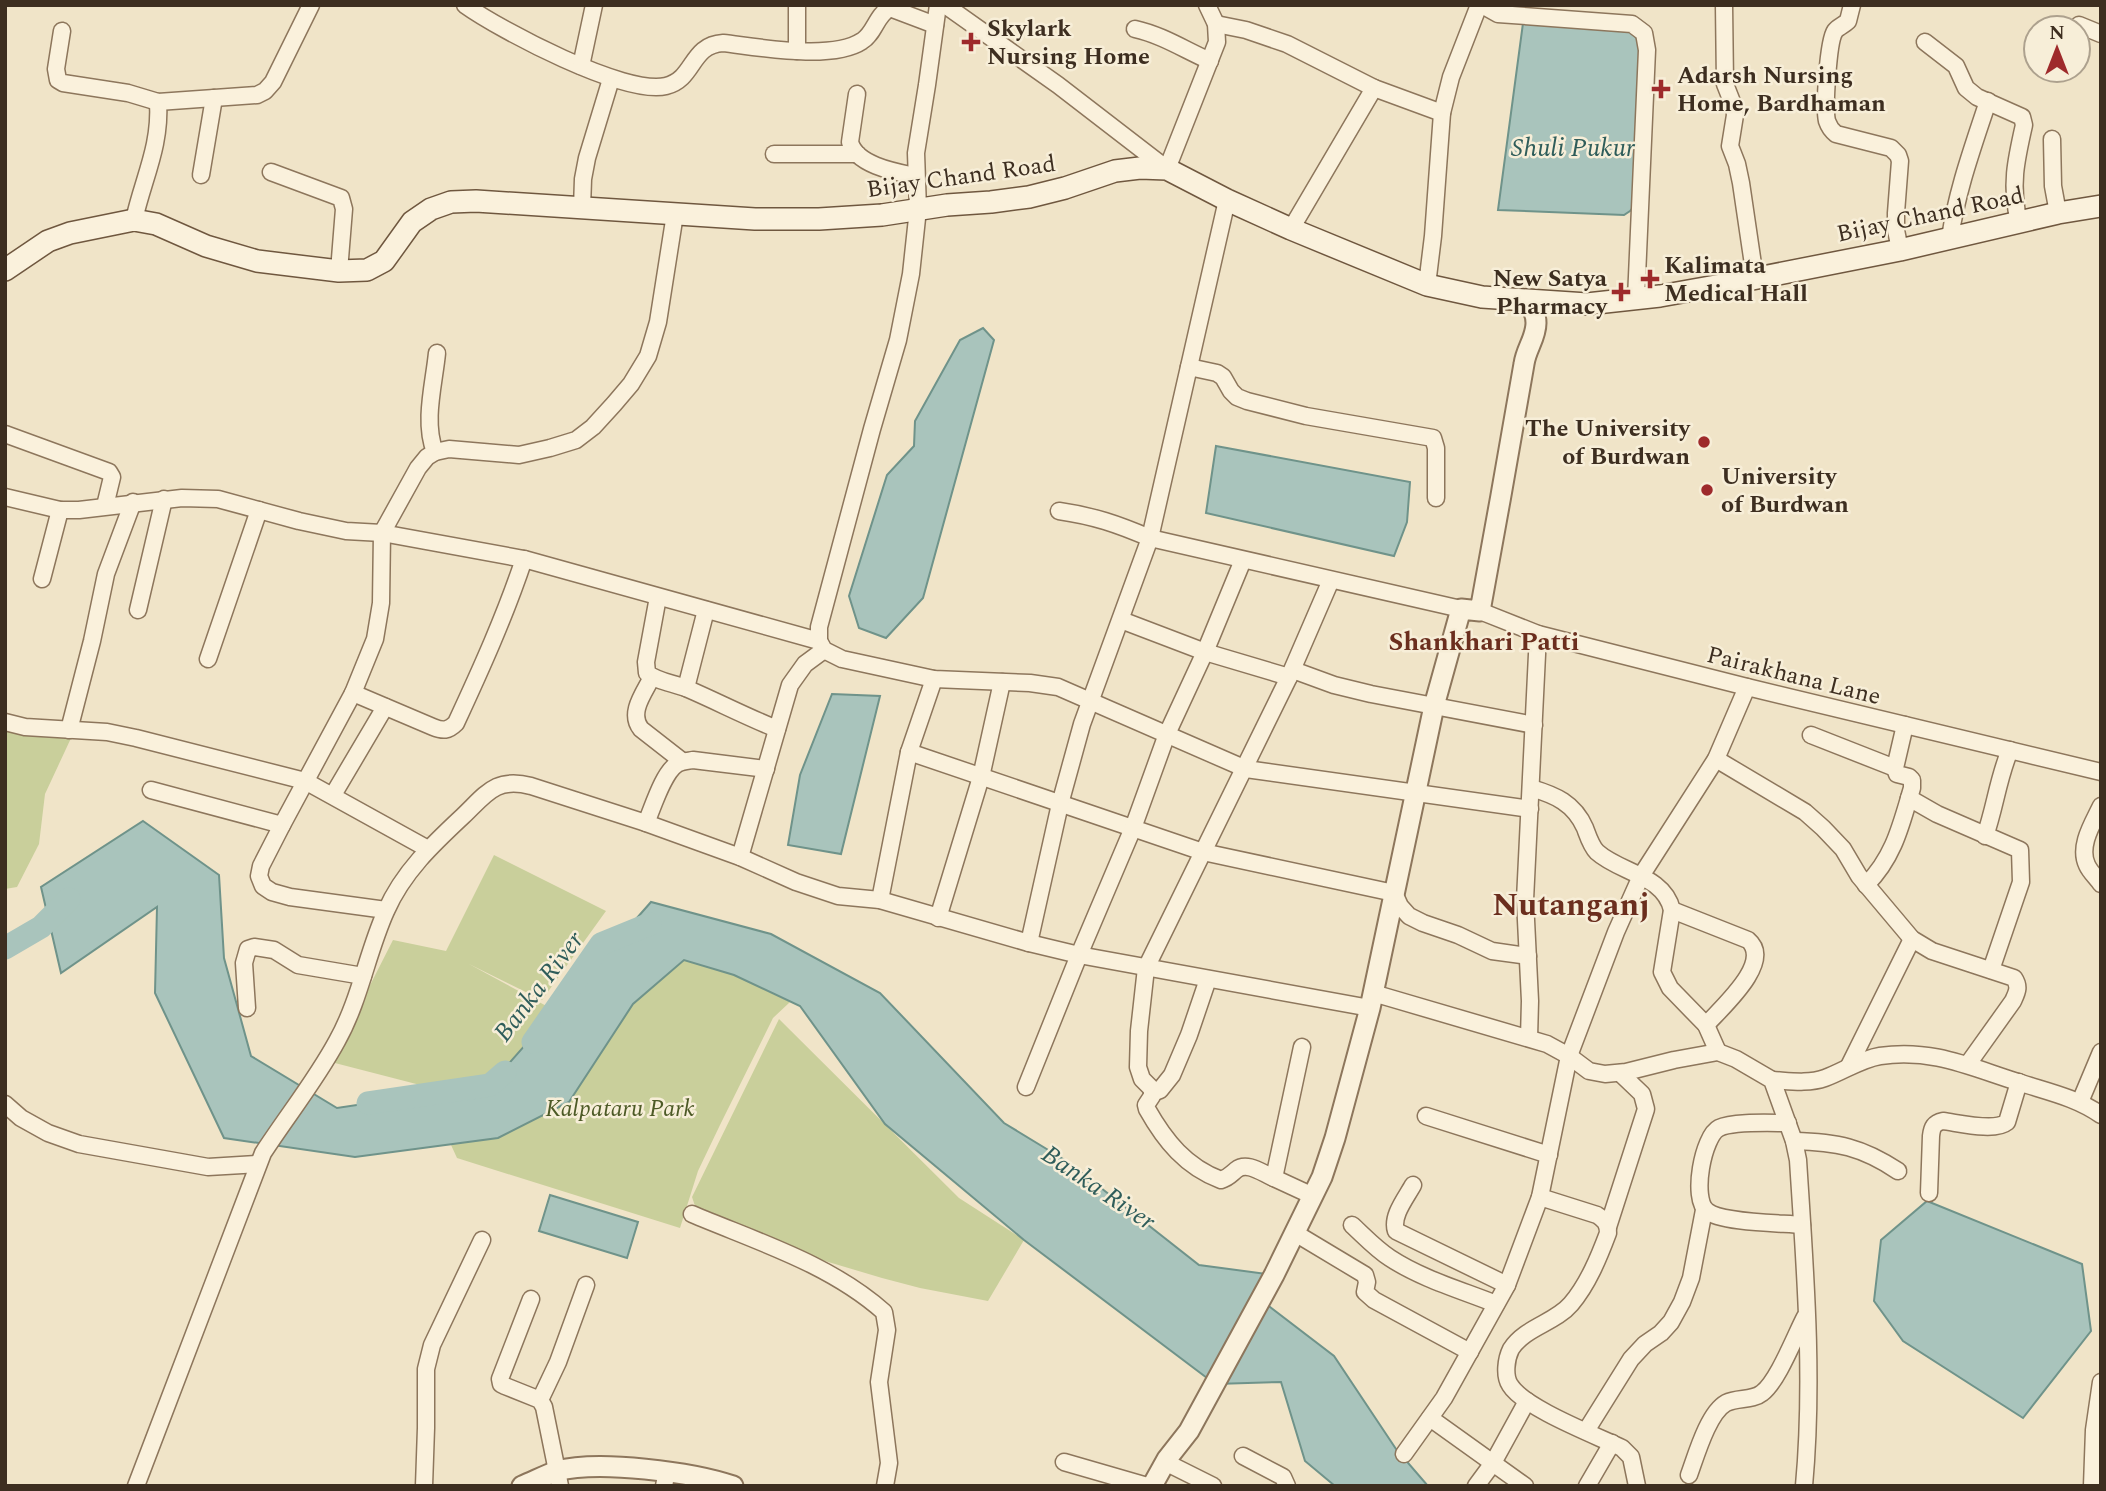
<svg xmlns="http://www.w3.org/2000/svg" width="2106" height="1491" viewBox="0 0 2106 1491" font-family="Spectral,serif">
  <style>
    .green { fill: #c9cf9b }
    .water { fill: #a9c4bc; stroke: #6f938a; stroke-width: 2 }
    .lines { fill: none; stroke-linecap: round; stroke-linejoin: round }
    .river { stroke: #a9c4bc; stroke-width: 23 }
    .minor-casing { stroke: #8d765c; stroke-width: 19 }
    .tertiary-casing { stroke: #8d765c; stroke-width: 23 }
    .secondary-casing { stroke: #6f573f; stroke-width: 24 }
    .minor { stroke: #faf1dc; stroke-width: 16 }
    .tertiary { stroke: #faf1dc; stroke-width: 19 }
    .secondary { stroke: #faf1dc; stroke-width: 21 }
    .poi-dot { fill: #9e2a2b; stroke: #f7eed8; stroke-width: 2.5 }
    .labels { text-anchor: middle; stroke-width: 5; stroke-linejoin: round; paint-order: stroke }
    .poi-label { font-size: 24px; font-weight: bold; fill: #3d2e20; stroke: #f7eed8; text-anchor: start }
    .street-label { font-size: 24px; fill: #3d2e20; stroke: #f7eed8 }
    .park-label { font-size: 24px; font-style: italic; fill: #4d5a26; stroke: #f7eed8 }
    .water-label { font-size: 26px; font-style: italic; fill: #2f5d5a; stroke: #f7eed8 }
    .neighbourhood-label { font-size: 26px; font-weight: bold; fill: #6b2e1e; stroke: #f7eed8 }
    .district-label { font-size: 32px; font-weight: bold; fill: #6b2e1e; stroke: #f7eed8 }
  </style>
  <rect width="100%" height="100%" fill="#f0e4c8"/>
  <g class="green">
    <polygon points="5,719 72,736 45,794 39,844 17,887 5,889"/>
    <polygon points="494,855 606,911 542,1000 469,964 576,1022 665,952 705,961 790,1002 773,1018 720,1125 698,1171 680,1228 457,1158 424,1086 331,1062 393,940 446,951"/>
    <polygon points="779,1019 959,1198 1024,1240 988,1301 920,1288 882,1278 701,1224 692,1197"/>
  </g>
  <g class="water">
    <polygon points="1523,23 1633,32 1643,50 1634,206 1630,211 1624,215 1498,210"/>
    <polygon points="983,328 994,340 923,598 886,638 859,628 849,596 887,475 914,446 915,421 960,340"/>
    <polygon points="1216,446 1410,482 1407,522 1394,556 1206,513"/>
    <polygon points="832,694 880,696 841,854 788,845 800,775"/>
    <polygon points="143,821 219,875 224,958 251,1056 337,1108 490,1085 651,902 771,934 880,993 1004,1123 1068,1162 1199,1265 1274,1275 1261,1300 1334,1356 1396,1449 1428,1486 1335,1486 1305,1461 1281,1382 1215,1384 1024,1240 885,1124 800,1006 734,975 684,960 633,1004 569,1102 498,1138 355,1157 224,1138 155,993 157,907 61,973 41,887"/>
    <polygon points="550,1195 638,1222 627,1258 539,1231"/>
    <polygon points="1927,1201 2082,1264 2091,1331 2023,1418 1903,1341 1874,1301 1881,1240"/>
  </g>
  <g class="lines">
    <g class="river">
      <polyline points="5,948 41,927 69,899"/>
      <polyline points="533,1042 601,944 650,924"/>
      <polyline points="368,1103 490,1085 505,1072"/>
    </g>
    <g class="minor-casing">
      <g id="minor">
        <path d="M465,5C500,30 625,96 666,86C695,79 690,45 723,43C758,47 832,61 862,41C875,33 876,15 890,8L935,25"/>
        <polyline points="797,5 797,51"/>
        <polyline points="938,5 927,85 916,153 918,209 911,274 898,340 872,429 819,627 819,641 824,650 842,659 934,679 1030,683 1058,687 1246,769 1530,809"/>
        <polyline points="945,5 1058,85 1167,169 1217,42 1216,24 1207,5"/>
        <polyline points="1482,5 1498,14 1632,24 1644,33 1647,50 1636,299"/>
        <polyline points="1724,5 1725,84 1734,107 1735,115 1730,146 1737,164 1741,183 1755,278"/>
        <path d="M1852,5L1848,21C1844,25 1838,27 1835,31C1828,41 1824,108 1827,121C1829,127 1831,130 1836,134L1891,148L1898,155L1900,161L1896,213V230L1900,250"/>
        <polyline points="1216,24 1246,30 1287,44 1374,88 1442,113"/>
        <polyline points="2079,25 2101,34"/>
        <path d="M1135,29C1162,35 1185,50 1210,61"/>
        <polyline points="62,31 56,69 58,80 63,83 128,93 158,102 257,95 265,91 273,82 311,5"/>
        <path d="M1925,42L1956,66L1966,88L1977,97L2022,117L2024,125C2016,160 2010,186 2019,222"/>
        <polyline points="581,66 594,5"/>
        <path d="M857,94L850,142C856,165 895,172 915,176"/>
        <polyline points="2052,139 2053,186 2058,213"/>
        <polyline points="774,154 857,154"/>
        <polyline points="271,172 341,198 344,209 339,271"/>
        <polyline points="201,175 214,98"/>
        <polyline points="582,208 583,179 587,158 611,79"/>
        <path d="M134,220C143,179 161,146 158,102"/>
        <polyline points="1291,229 1374,88"/>
        <path d="M1950,238C1957,190 1973,147 1988,101"/>
        <polyline points="1427,285 1433,236 1442,113 1451,77 1479,5"/>
        <polyline points="1189,367 1217,373 1223,377 1231,391 1237,397 1247,401 1306,416 1433,438 1436,448 1436,498"/>
        <polyline points="5,434 109,472 112,477 105,506"/>
        <path d="M435,452C423,422 434,384 437,353"/>
        <polyline points="5,497 60,510 79,510 182,498 218,499 299,521 346,531 382,533 524,559 819,641"/>
        <path d="M1059,511C1094,516 1117,524 1150,538L1461,609"/>
        <polyline points="42,579 60,510"/>
        <path d="M658,597L646,662L647,673C658,682 674,683 688,689C718,702 747,717 777,729"/>
        <polyline points="138,610 164,499"/>
        <polyline points="1480,611 1538,634 1747,687 2101,772"/>
        <polyline points="1121,620 1205,652 1289,677"/>
        <polyline points="208,659 259,510"/>
        <polyline points="1293,670 1334,685 1371,694 1534,725"/>
        <path d="M652,677C644,693 628,713 641,729L682,761"/>
        <polyline points="686,688 706,610"/>
        <path d="M353,693L433,727C443,731 448,731 456,723C481,669 505,616 524,559"/>
        <polyline points="5,722 25,727 107,732 136,738 305,781 428,849"/>
        <polyline points="69,730 92,641 106,574 133,502"/>
        <polyline points="1811,735 1895,768"/>
        <polyline points="909,752 1203,852 1394,893 1400,906 1409,916 1423,923 1458,935 1492,951 1528,956"/>
        <path d="M1716,759L1805,812L1823,828L1843,849L1859,876L1912,939L1932,951L2014,978C2020,987 2017,992 2013,1001L1968,1064"/>
        <path d="M1531,788C1555,795 1574,803 1585,828C1588,836 1591,846 1597,852C1620,873 1664,875 1672,910L1662,972L1670,988L1706,1025L1718,1052"/>
        <polyline points="151,790 282,825"/>
        <polyline points="333,795 385,707"/>
        <polyline points="1909,798 1937,814 2020,850 2021,882 1991,970"/>
        <path d="M2101,806C2093,823 2078,846 2087,865C2090,872 2097,878 2101,884"/>
        <path d="M646,823C653,807 663,773 677,764C682,761 687,761 693,760L766,769"/>
        <path d="M1985,836C1995,808 1998,778 2010,750"/>
        <polyline points="740,857 790,685 805,664 824,650"/>
        <path d="M1866,885C1894,857 1901,825 1912,788V780L1909,777L1897,774L1895,768L1905,725"/>
        <polyline points="880,900 909,752 934,679"/>
        <polyline points="386,910 290,897 272,892 263,886 259,876 261,866 282,825 353,693 375,639 381,603 382,533 418,468 427,457 435,452 449,449 519,455 550,448 576,440 593,427 614,404 631,384 648,356 658,322 675,214"/>
        <path d="M1672,910L1748,940C1774,962 1721,1008 1706,1025"/>
        <polyline points="938,918 981,777 1002,682"/>
        <polyline points="1029,943 1060,804 1082,724 1150,538 1227,200"/>
        <path d="M1373,993L1547,1044L1569,1056L1589,1071L1605,1074L1626,1072L1674,1060L1718,1052L1736,1059L1772,1080L1794,1141L1798,1160C1805,1269 1814,1378 1804,1486"/>
        <polyline points="247,1008 244,963 248,949 254,947 274,950 298,965 363,976"/>
        <polyline points="1529,1038 1530,1001 1525,900 1538,634"/>
        <polyline points="1302,1047 1274,1178 1313,1196"/>
        <polyline points="1849,1066 1912,939"/>
        <path d="M1772,1080C1790,1081 1808,1084 1825,1078C1844,1071 1861,1059 1880,1056C1933,1048 1972,1068 2021,1083C2049,1092 2077,1098 2101,1115"/>
        <polyline points="1026,1087 1079,955 1133,828 1167,734 1205,652 1243,560"/>
        <polyline points="1152,1093 1160,1090 1172,1075 1189,1035 1208,979"/>
        <polyline points="2080,1102 2101,1052"/>
        <polyline points="5,1104 21,1118 48,1133 79,1144 208,1167 258,1164"/>
        <polyline points="1426,1116 1549,1155"/>
        <path d="M1788,1123C1771,1123 1733,1121 1719,1128C1703,1136 1691,1199 1707,1211C1721,1223 1781,1223 1802,1225"/>
        <path d="M1794,1141C1837,1142 1862,1147 1898,1171"/>
        <path d="M1274,1178C1262,1173 1247,1161 1236,1170C1230,1175 1228,1178 1221,1180C1186,1167 1165,1141 1147,1109L1146,1105L1152,1096V1089L1142,1079L1138,1067L1139,1031L1146,968L1289,677L1331,580"/>
        <path d="M1413,1185C1406,1198 1391,1216 1396,1231L1507,1285"/>
        <path d="M1929,1193L1931,1136C1932,1127 1934,1123 1943,1121C1959,1123 1995,1132 2007,1122L2019,1082"/>
        <path d="M1540,1197L1597,1215C1605,1220 1608,1224 1608,1233C1599,1257 1588,1284 1571,1304C1555,1323 1525,1327 1511,1349C1506,1359 1504,1376 1510,1385C1524,1408 1595,1435 1622,1448L1631,1457L1637,1486"/>
        <path d="M692,1214C758,1242 830,1264 884,1312L887,1330L879,1382L889,1463L885,1486"/>
        <path d="M1352,1225C1364,1236 1376,1249 1390,1258C1422,1279 1461,1290 1496,1304"/>
        <polyline points="1608,1227 1646,1109 1642,1094 1620,1073"/>
        <polyline points="1295,1233 1365,1275 1367,1282 1365,1292 1374,1300 1470,1352"/>
        <polyline points="531,1299 500,1379 501,1384 505,1386 540,1400 544,1407 560,1486"/>
        <polyline points="540,1400 558,1362 586,1285"/>
        <polyline points="1430,1418 1525,1486"/>
        <polyline points="1586,1431 1631,1359 1645,1344 1661,1333 1671,1322 1682,1302 1691,1278 1704,1210"/>
        <polyline points="1404,1454 1444,1398 1507,1285 1540,1197 1569,1056 1616,932 1641,876 1716,759 1747,687"/>
        <polyline points="1243,1456 1283,1477 1287,1486"/>
        <polyline points="1064,1462 1147,1486"/>
        <polyline points="1165,1462 1213,1486"/>
        <path d="M1689,1475C1696,1456 1708,1413 1726,1403C1738,1397 1752,1401 1762,1393C1778,1381 1795,1336 1805,1317"/>
        <path d="M136,1486L263,1153C287,1116 316,1080 337,1041C360,1000 367,953 386,911C403,872 433,844 463,816C487,793 496,777 531,786L646,823L740,857L796,882L838,896L880,900L1029,943L1079,955L1370,1008"/>
        <polyline points="424,1486 426,1428 426,1369 432,1345 482,1240"/>
        <polyline points="664,1486 667,1471"/>
        <polyline points="1476,1486 1493,1463 1527,1401"/>
        <polyline points="1587,1486 1612,1443"/>
        <polyline points="2092,1486 2094,1430 2101,1382"/>
      </g>
    </g>
    <g class="tertiary-casing">
      <g id="tertiary">
        <path d="M522,1486C534,1481 546,1475 557,1471C599,1460 692,1472 733,1486"/>
        <path d="M1152,1486L1167,1459L1189,1431L1274,1275L1322,1177L1335,1138L1370,1008L1434,706L1461,609L1480,611C1495,529 1510,446 1524,364C1526,349 1536,338 1536,323C1536,313 1532,307 1525,301"/>
      </g>
    </g>
    <g class="secondary-casing">
      <polyline id="secondary" points="5,270 48,241 70,233 134,220 156,224 206,246 257,261 339,271 367,270 384,261 412,222 431,209 451,202 476,201 755,219 819,219 882,215 947,205 991,202 1029,197 1065,188 1115,171 1140,168 1167,169 1227,200 1291,229 1427,285 1482,297 1587,304 1660,296 1727,284 1900,250 2058,213 2101,206"/>
    </g>
    <use href="#minor" class="minor"/>
    <use href="#tertiary" class="tertiary"/>
    <use href="#secondary" class="secondary"/>
  </g>
  <g class="poi-dot">
    <path d="M967.5 31.5h7v7h7v7h-7v7h-7v-7h-7v-7h7z"/>
    <path d="M1657.5 78.5h7v7h7v7h-7v7h-7v-7h-7v-7h7z"/>
    <path d="M1646.5 268.5h7v7h7v7h-7v7h-7v-7h-7v-7h7z"/>
    <path d="M1617.5 281.5h7v7h7v7h-7v7h-7v-7h-7v-7h7z"/>
    <circle cx="1704" cy="442" r="7"/>
    <circle cx="1707" cy="490" r="7"/>
  </g>
  <g class="labels">
    <g class="poi-label">
      <text x="987" y="36">Skylark<tspan x="987" dy="28">Nursing Home</tspan></text>
      <text x="1677" y="83">Adarsh Nursing<tspan x="1677" dy="28">Home, Bardhaman</tspan></text>
      <text x="1664" y="273">Kalimata<tspan x="1664" dy="28">Medical Hall</tspan></text>
      <text x="1607" y="286" text-anchor="end">New Satya<tspan x="1607" dy="28">Pharmacy</tspan></text>
      <text x="1690" y="436" text-anchor="end">The University<tspan x="1690" dy="28">of Burdwan</tspan></text>
      <text x="1721" y="484">University<tspan x="1721" dy="28">of Burdwan</tspan></text>
    </g>
    <g class="street-label">
      <text transform="translate(961 176) rotate(-8)" y="8">Bijay Chand Road</text>
      <text transform="translate(1930 214) rotate(-12)" y="8">Bijay Chand Road</text>
      <text transform="translate(1794 675) rotate(14)" y="8">Pairakhana Lane</text>
    </g>
    <g class="park-label">
      <text x="620" y="1116">Kalpataru Park</text>
    </g>
    <g class="water-label">
      <text x="1573" y="156">Shuli Pukur</text>
      <text transform="translate(538 986) rotate(-53)" y="9">Banka River</text>
      <text transform="translate(1099 1187) rotate(34)" y="9">Banka River</text>
    </g>
    <g class="neighbourhood-label">
      <text x="1484" y="650">Shankhari Patti</text>
    </g>
    <g class="district-label">
      <text x="1571" y="915">Nutanganj</text>
    </g>
  </g>
  <rect width="2106" height="1491" fill="none" stroke="#3d2e20" stroke-width="14"/>
  <g transform="translate(2057 49)"><circle r="33" fill="#f7eed8" stroke="#ada18e" stroke-width="2"/>
  <path d="M0-5L12 26L0 18L-12 26Z" fill="#9e2a2b"/>
  <text y="-10" font-size="19" font-weight="bold" text-anchor="middle" fill="#3d2e20">N</text>
  </g>
</svg>
